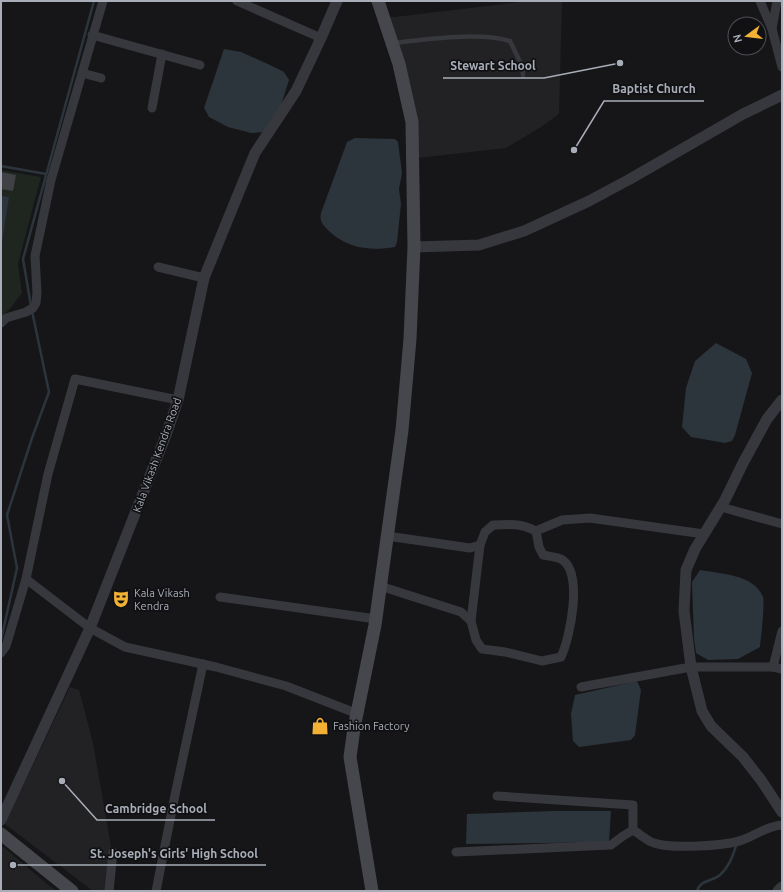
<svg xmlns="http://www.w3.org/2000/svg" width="783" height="892" viewBox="0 0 783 892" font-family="Ubuntu,sans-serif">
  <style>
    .built { fill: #222225 }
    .green { fill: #1e261f }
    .water { fill: #2c353c }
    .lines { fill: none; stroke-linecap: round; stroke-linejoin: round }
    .stream { stroke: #2c353c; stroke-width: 2.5 }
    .building { fill: #404145 }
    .service { stroke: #37383d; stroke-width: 4.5 }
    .minor { stroke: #37383d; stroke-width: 9 }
    .tertiary { stroke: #37383d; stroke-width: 11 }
    .secondary { stroke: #45474d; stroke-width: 13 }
    .labels { text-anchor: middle; stroke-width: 3.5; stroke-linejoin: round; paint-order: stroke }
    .street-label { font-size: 11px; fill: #a8adb8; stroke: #111113 }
    .poi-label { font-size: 11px; fill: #a8adb8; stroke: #111113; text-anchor: start }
    .leader { fill: none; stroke: #a8adb8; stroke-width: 1.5 }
    .callout-dot { fill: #a8adb8; stroke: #111113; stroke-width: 1.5 }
    .callout-label { font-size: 12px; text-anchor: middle; font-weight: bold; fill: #a8adb8; stroke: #111113; stroke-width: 3.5; stroke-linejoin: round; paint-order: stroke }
  </style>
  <rect width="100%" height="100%" fill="#161618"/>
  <g class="built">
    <polygon points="528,1 562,1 559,114 541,127 506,148 417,158 386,18"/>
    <polygon points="70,687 79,690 93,743 113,858 110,891 93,891 5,824"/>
    <polygon points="1,845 47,884 57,891 1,891"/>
  </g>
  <polygon class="green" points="1,170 41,177 18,264 22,293 9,310 1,316"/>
  <g class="water">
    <polygon points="224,49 241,52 270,65 284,72 289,80 275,124 268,132 251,133 228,127 209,117 204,108"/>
    <path d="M355,138L395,139L398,142L402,173L399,189L401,204L397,242L395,247C371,251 349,249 330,232C324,226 319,222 321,213L347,142Z"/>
    <polygon points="1,196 9,197 1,249"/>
    <polygon points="716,343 746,359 752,373 735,435 732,441 725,443 691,437 682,427 686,388 695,361"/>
    <path d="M700,570C721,574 754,574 763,597C765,602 761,638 760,647L738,659L708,660L696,653L694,639L692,582Z"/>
    <polygon points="637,681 641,690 635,735 631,740 579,747 573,741 571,714 575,695"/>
    <polygon points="555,811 611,811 609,842 466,844 467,814"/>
  </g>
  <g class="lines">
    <g class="stream">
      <polyline points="1,166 46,174"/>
      <polyline points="31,306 23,259 94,1"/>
      <polyline points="1,640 17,568 7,515 32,438 49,392 32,311"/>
      <path d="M697,891C700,880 713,881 720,875C730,866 733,855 737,843"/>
    </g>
  </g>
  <polygon class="building" points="1,172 16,175 13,191 1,189"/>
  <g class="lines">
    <path class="service" d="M394,43C427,39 479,32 510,41L522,66L523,75"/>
    <g class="minor">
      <polyline points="237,1 321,38"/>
      <polyline points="760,1 772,29 777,1"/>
      <polyline points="772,29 782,67"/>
      <polyline points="92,35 200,65"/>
      <polyline points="82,73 101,78"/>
      <polyline points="152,108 162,54"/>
      <polyline points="158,267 204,278"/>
      <polyline points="1,323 6,318 26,312 33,308 36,303 37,293 35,256 51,180 103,1"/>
      <polyline points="178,400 75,379 48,474 26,579 90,628 125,647 216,667 286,686 358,714"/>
      <polyline points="721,507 782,524"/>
      <polyline points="536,531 562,520 590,518 704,534"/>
      <path d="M380,586L461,612L471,621L476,640L482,649L505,652L542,661L561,657C570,638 584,572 561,559C557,557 548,556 543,555L539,547L536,531C521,523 509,524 493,525L485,532L480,545L470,548L387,536"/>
      <polyline points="220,597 376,619"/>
      <polyline points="471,621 480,545"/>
      <polyline points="1,653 6,646 26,579"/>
      <polyline points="773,667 782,631"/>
      <polyline points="581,687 691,667 773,667 782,669"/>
      <polyline points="497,796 633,805 633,830"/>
      <path d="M456,852L611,845L623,836L633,830C640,834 647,841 654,843C670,849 727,846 742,840C756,835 767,826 782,825"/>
      <polyline points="109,891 113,852"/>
      <polyline points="156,891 176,790 203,664"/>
    </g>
    <g class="tertiary">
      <polyline points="414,247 479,245 524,231 589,201 630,179 743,114 782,95"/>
      <polyline points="782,400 767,419 743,463 725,500 695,549 686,570 684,611 691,667 702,711 711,726 743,757 761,780 782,812"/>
      <polyline points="1,820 90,628 166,435 178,400 204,278 230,214 255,153 296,91 321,38 337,1"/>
      <polyline points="778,891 782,887"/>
    </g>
    <g class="secondary">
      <polyline points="1,834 72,891"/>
      <polyline points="372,891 350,757 354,728 375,625 402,430 410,339 414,247 412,122 399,64 378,1"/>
    </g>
  </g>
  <defs>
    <g id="theatre-bare" transform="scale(1.38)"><path d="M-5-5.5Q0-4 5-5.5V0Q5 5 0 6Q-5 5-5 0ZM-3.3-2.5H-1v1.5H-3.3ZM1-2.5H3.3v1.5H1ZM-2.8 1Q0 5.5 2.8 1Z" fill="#f2b134" stroke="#111113" stroke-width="2.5" paint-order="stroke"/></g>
    <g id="shop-bare" transform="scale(1.38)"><path d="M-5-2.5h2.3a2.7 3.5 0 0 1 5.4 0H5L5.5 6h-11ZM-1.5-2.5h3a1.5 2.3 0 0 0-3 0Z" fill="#f2b134" stroke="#111113" stroke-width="2.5" paint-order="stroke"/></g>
  </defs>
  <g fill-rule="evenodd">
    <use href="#theatre-bare" x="121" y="599"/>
    <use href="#shop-bare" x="320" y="726"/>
  </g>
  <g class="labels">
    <g class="street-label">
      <text transform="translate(157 455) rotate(-70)" y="4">Kala Vikash Kendra Road</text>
    </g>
    <g class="poi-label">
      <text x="134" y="597">Kala Vikash<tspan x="134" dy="13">Kendra</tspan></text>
      <text x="333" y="730">Fashion Factory</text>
    </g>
  </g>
  <path class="leader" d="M620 63L544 78H443M574 150L604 101H704M62 781L97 820H215M13 865L82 865H266"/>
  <g class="callout-dot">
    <circle cx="620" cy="63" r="4"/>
    <circle cx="574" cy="150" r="4"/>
    <circle cx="62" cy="781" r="4"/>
    <circle cx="13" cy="865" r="4"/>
  </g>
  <g class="callout-label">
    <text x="493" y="70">Stewart School</text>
    <text x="654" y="93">Baptist Church</text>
    <text x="156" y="813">Cambridge School</text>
    <text x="174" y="858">St. Joseph's Girls' High School</text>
  </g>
  <rect width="783" height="892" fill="none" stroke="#a8adb8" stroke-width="4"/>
  <g transform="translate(747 36) rotate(255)"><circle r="19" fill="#111113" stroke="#4d4f55"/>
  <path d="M0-3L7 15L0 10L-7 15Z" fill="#f2b134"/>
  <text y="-6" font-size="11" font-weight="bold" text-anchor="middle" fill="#a8adb8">N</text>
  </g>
</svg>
